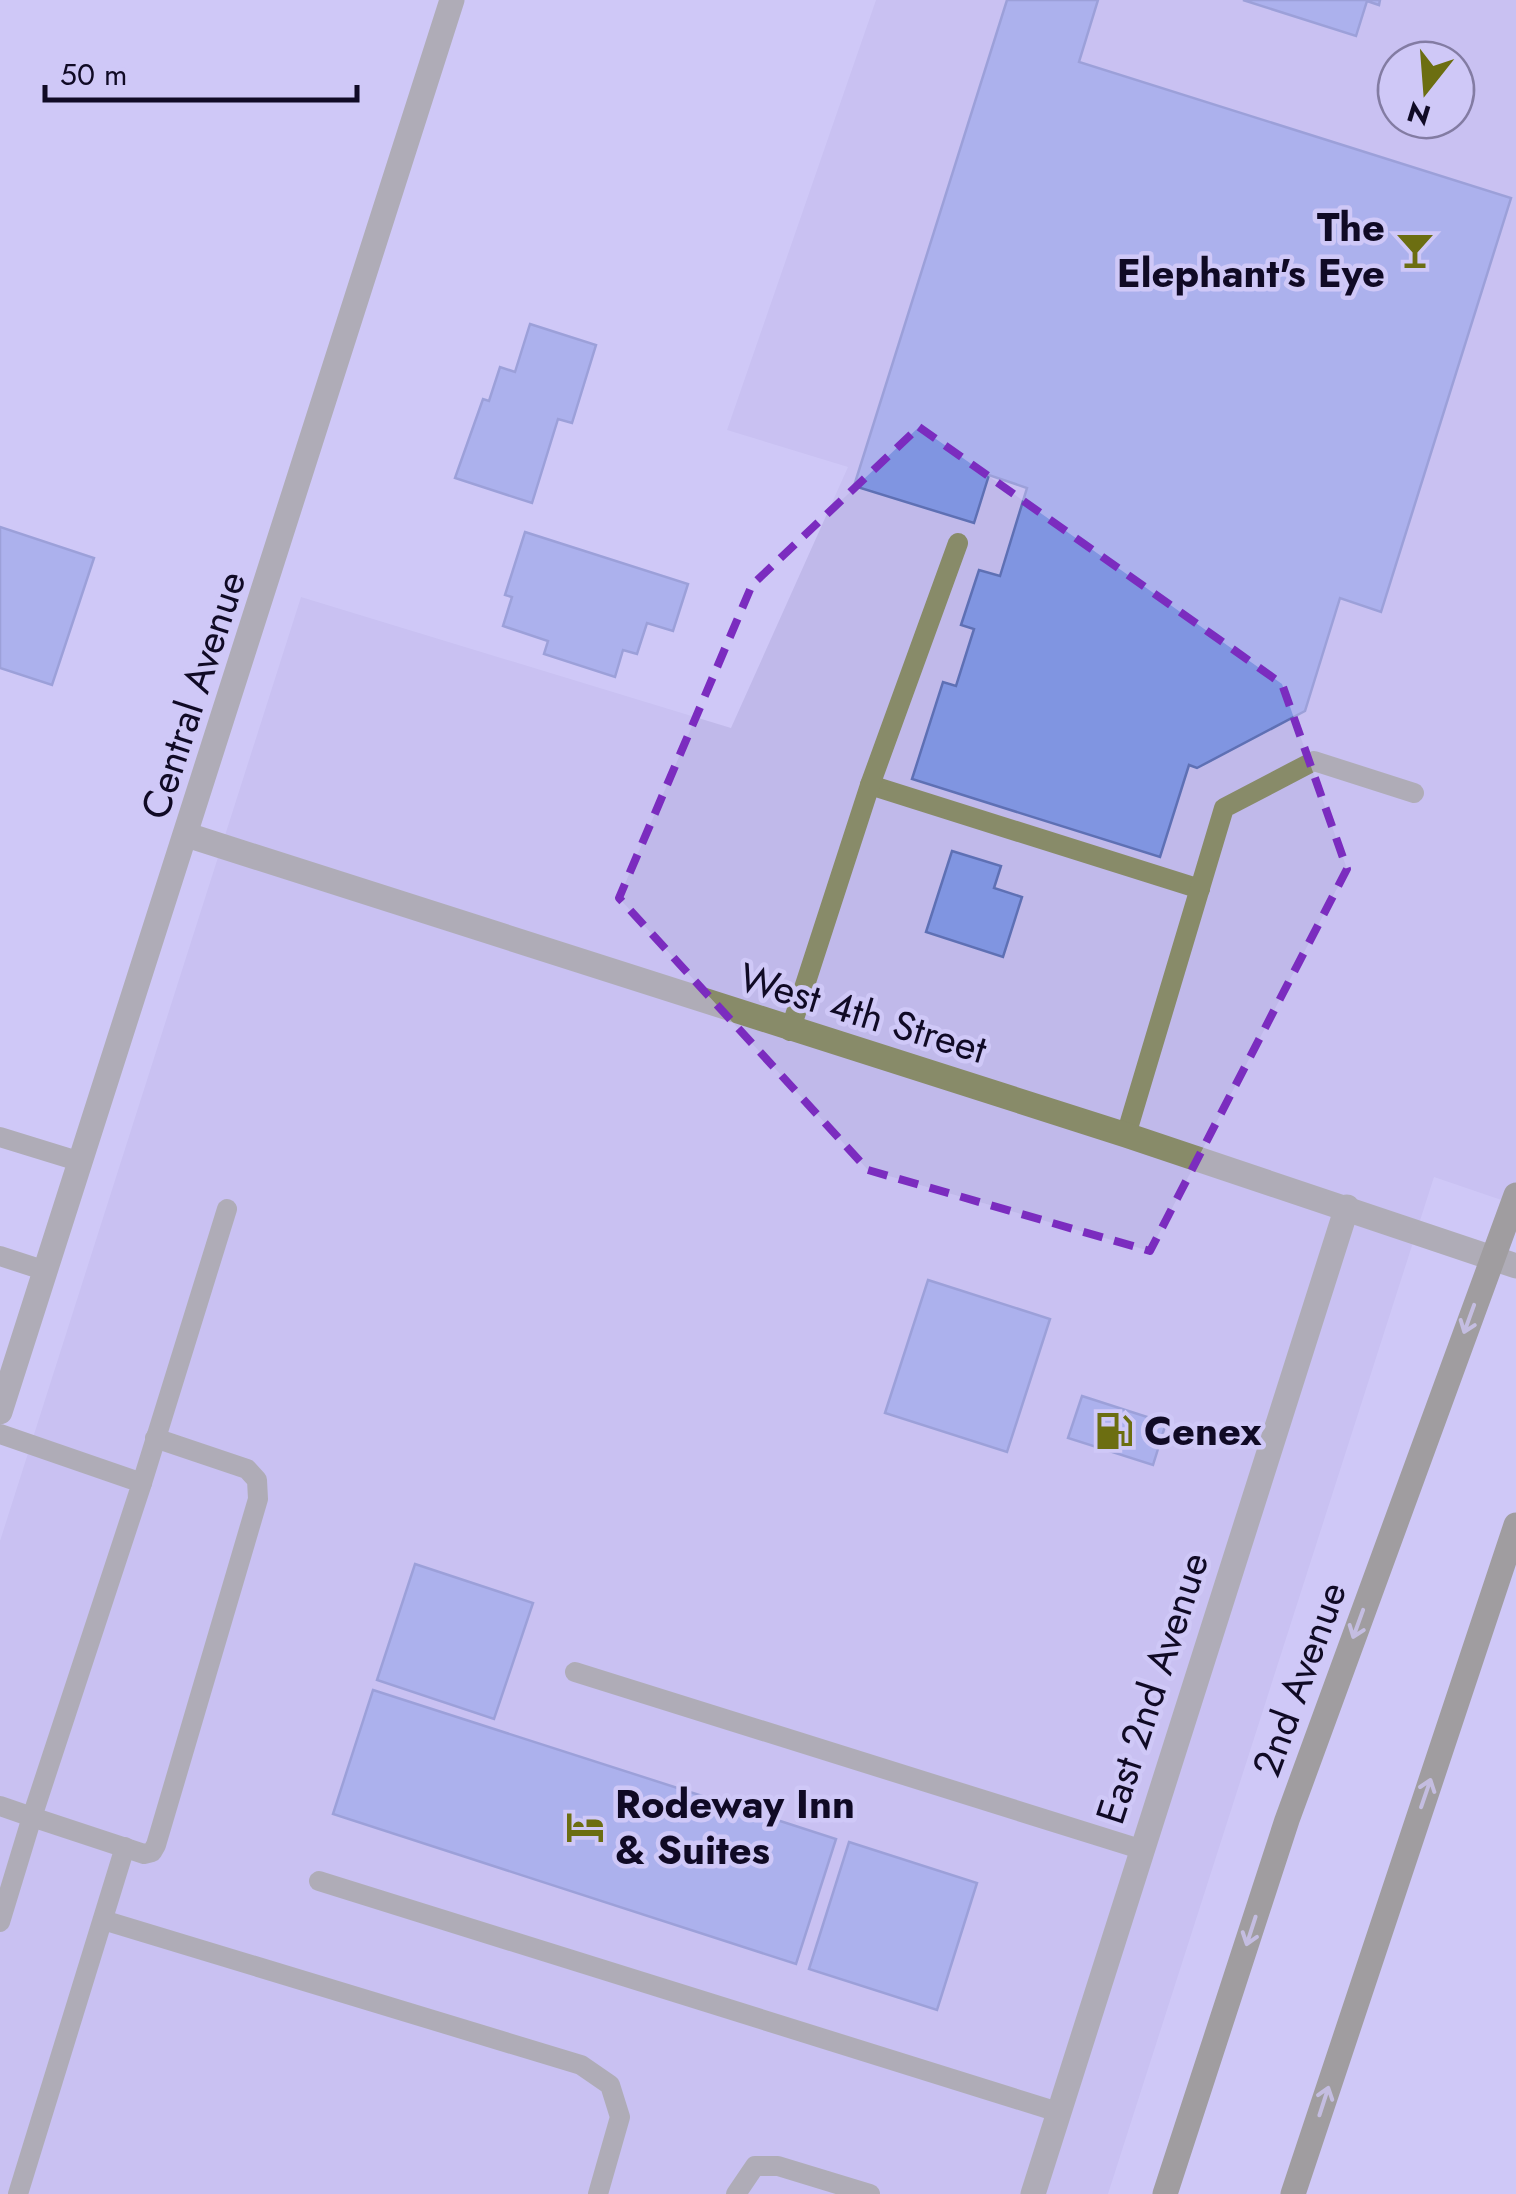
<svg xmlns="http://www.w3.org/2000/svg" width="1516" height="2194" viewBox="0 0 1516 2194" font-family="Jost,sans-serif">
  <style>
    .built { fill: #c0b9ea; fill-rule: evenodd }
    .building { fill: #8095e1; stroke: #5e70b4; stroke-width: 2.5 }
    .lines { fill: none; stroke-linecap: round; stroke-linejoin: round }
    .service { stroke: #888b69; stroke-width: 20 }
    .minor { stroke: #888b69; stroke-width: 25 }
    .tertiary { stroke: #888b69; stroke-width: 25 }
    .secondary { stroke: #676935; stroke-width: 25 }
    .oneway { stroke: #b5b0c6 }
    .marked { fill: none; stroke: #7b2cbf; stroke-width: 8; stroke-dasharray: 20 12; stroke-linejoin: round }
    .labels { text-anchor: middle; stroke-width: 9; stroke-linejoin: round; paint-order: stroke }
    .poi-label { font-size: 40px; font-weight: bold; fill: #100a25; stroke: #cfc8f7; text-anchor: start }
    .street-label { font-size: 40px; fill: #100a25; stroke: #cfc8f7 }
  </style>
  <rect width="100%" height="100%" fill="#cfc8f7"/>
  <path class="built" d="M876,0H1516V1205L1434,1177L1108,2194H0V1541L301,597L731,728L848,467L727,430ZM1396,60H1456V120H1396Z"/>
  <g class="building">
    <polygon points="1007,0 1098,0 1079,62 1511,198 1381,612 1340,598 1305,711 1197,768 1189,765 1160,857 912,779 943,682 956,686 974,629 961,625 979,570 1000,576 1027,488 989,475 974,523 854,486"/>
    <polygon points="1243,0 1380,0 1379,5 1367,1 1356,36"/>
    <polygon points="530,324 596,345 572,423 558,419 532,503 455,478 483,399 489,401 500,367 515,372"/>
    <polygon points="0,527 94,558 52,685 0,668"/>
    <polygon points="525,532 688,584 673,631 647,623 637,654 623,650 615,677 544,654 548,641 503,626 512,597 505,595"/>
    <polygon points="952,851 1001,866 994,888 1022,897 1003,957 926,932"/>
    <polygon points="928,1280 1050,1319 1007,1452 885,1413"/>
    <polygon points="1082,1396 1166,1423 1153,1465 1068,1438"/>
    <polygon points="415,1564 533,1603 494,1719 377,1680"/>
    <polygon points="373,1690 836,1839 796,1964 333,1814"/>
    <polygon points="849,1842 977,1883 937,2010 809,1969"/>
  </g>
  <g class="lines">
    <g class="service">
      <polyline points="870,785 1200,889"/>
      <polyline points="790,1031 870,785 958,543"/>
      <polyline points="1126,1135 1224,808 1314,761 1414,793"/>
      <polyline points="0,1137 81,1162"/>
      <polyline points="0,1256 46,1271"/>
      <polyline points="0,1434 142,1483 32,1817 0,1806"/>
      <polyline points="142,1483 227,1209"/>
      <polyline points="575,1672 1140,1849"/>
      <polyline points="319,1881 1058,2112"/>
      <polyline points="103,1920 581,2065 610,2085 620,2117 598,2194"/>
      <polyline points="0,1922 32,1817 144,1854 152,1852 156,1845 258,1499 257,1480 247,1469 155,1438"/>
      <polyline points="18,2194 125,1847"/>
      <polyline points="736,2194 755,2166 778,2166 870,2194"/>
    </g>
    <g class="minor">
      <polyline points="187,835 1126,1135 1516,1266"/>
      <polyline points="1033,2194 1347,1207"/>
    </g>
    <polyline class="tertiary" points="0,1412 452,0"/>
    <g class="secondary">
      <polyline points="1165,2194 1287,1820 1516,1195"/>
      <polyline points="1293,2194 1516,1525"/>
    </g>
  </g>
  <defs><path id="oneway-shaft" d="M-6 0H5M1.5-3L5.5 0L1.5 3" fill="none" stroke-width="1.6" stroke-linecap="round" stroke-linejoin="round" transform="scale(2.5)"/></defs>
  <g class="oneway">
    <use href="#oneway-shaft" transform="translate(1469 1319) rotate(110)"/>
    <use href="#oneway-shaft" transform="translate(1358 1624) rotate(110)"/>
    <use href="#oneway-shaft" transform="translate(1426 1793) rotate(-71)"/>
    <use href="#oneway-shaft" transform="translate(1251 1931) rotate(108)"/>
    <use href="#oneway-shaft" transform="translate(1324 2101) rotate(-72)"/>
  </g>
  <path d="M0 0H1516V2194H0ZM919,427L1282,684L1347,869L1150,1251L868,1170L619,898L752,585Z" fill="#cfc8f7" fill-opacity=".55" fill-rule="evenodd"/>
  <path class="marked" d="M919,427L1282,684L1347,869L1150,1251L868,1170L619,898L752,585Z"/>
  <defs>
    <g id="bar-bare" transform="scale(3)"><path d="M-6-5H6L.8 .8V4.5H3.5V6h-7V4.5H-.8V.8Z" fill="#6c6e11" stroke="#cfc8f7" stroke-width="2.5" paint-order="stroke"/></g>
    <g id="fuel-bare" transform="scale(3)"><path d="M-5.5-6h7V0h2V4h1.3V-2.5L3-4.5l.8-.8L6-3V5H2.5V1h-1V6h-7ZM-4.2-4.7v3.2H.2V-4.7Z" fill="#6c6e11" stroke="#cfc8f7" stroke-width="2.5" paint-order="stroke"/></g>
    <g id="hotel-bare" transform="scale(3)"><path d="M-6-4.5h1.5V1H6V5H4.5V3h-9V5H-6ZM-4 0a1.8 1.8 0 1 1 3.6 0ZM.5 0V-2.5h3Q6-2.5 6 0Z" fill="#6c6e11" stroke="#cfc8f7" stroke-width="2.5" paint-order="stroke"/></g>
  </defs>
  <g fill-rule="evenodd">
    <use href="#bar-bare" x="1415" y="250"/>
    <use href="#fuel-bare" x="1114" y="1431"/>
    <use href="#hotel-bare" x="585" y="1827"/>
  </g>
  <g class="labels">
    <g class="poi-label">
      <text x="1385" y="241" text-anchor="end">The<tspan x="1385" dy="46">Elephant's Eye</tspan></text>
      <text x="1144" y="1445">Cenex</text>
      <text x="615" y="1818">Rodeway Inn<tspan x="615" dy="46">&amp; Suites</tspan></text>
    </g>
    <g class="street-label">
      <text transform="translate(193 695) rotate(-72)" y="14">Central Avenue</text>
      <text transform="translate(863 1013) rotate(17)" y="14">West 4th Street</text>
      <text transform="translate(1299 1679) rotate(-70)" y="14">2nd Avenue</text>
      <text transform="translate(1152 1688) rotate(-72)" y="14">East 2nd Avenue</text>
    </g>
  </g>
  <g transform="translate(1426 90) rotate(197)"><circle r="48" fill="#cfc8f7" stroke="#837ca3" stroke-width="2.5"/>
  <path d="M0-8L18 38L0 25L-18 38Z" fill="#6c6e11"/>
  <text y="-15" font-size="28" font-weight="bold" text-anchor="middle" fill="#100a25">N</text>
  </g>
  <path d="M45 85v15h312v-15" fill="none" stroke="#100a25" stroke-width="5"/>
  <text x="60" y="85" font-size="30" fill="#100a25" stroke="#cfc8f7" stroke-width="8" paint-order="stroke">50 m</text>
</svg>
